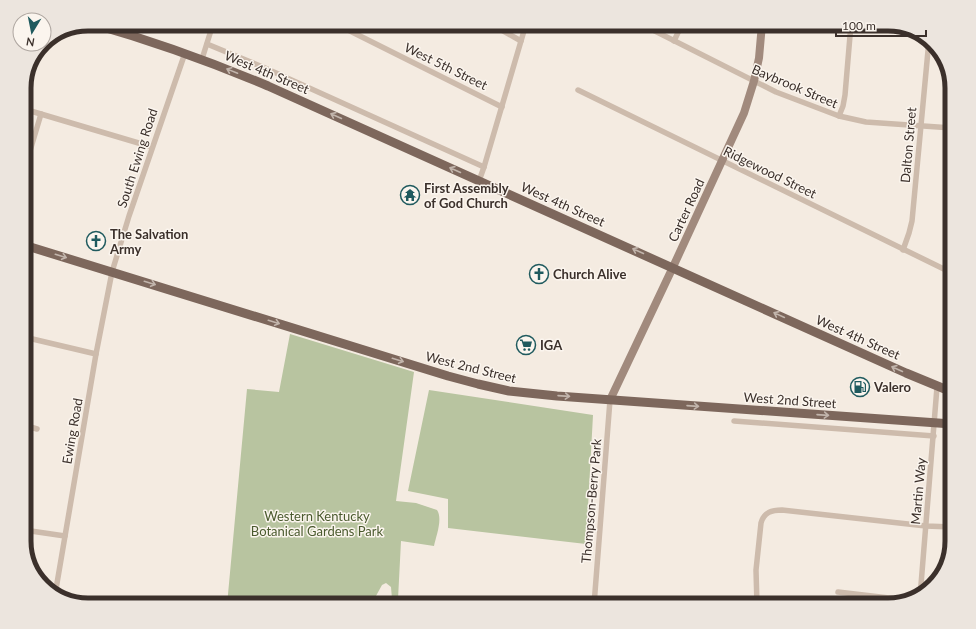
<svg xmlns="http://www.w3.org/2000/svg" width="976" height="629" viewBox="0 0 976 629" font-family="Lato,sans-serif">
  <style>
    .green { fill: #b8c4a0 }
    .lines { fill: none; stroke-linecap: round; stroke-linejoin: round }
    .street { stroke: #cdbbac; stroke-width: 5.5 }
    .secondary { stroke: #a18a7d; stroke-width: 8 }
    .primary { stroke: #7d675c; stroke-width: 9 }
    .oneway { stroke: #c2b5ac }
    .labels { text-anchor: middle; stroke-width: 3; stroke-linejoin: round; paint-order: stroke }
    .street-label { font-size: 13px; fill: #3b302b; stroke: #fbf5ee }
    .poi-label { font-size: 13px; font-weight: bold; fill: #3b302b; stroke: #fbf5ee; text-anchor: start }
    .park-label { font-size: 13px; fill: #4a5a2e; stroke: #fbf5ee }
    .rim { fill: none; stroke: #3b302b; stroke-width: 5 }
  </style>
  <rect width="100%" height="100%" fill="#f4ebe1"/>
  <g class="green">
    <path d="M290,334L414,372L396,501L416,503L437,510C443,519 436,536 434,546L401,541L398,599L466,605H377L381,598L392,599L391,587L386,583L382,585L371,605H227L247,389L279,392Z"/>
    <polygon points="429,390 593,415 586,544 448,528 448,499 408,491"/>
  </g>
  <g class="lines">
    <g class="street">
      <polyline points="336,24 502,107"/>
      <polyline points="491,24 521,41"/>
      <polyline points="641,24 776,92 839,116 866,122 952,128"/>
      <polyline points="133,35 136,24"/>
      <polyline points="674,41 682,24"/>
      <polyline points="207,44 265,68 484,167"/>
      <polyline points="202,59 213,24"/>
      <polyline points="578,90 952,273"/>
      <polyline points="24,109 152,147"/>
      <polyline points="839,116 843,106 845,95 851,24"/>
      <polyline points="24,171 41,114"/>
      <polyline points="479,181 484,167 526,24"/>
      <polyline points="903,250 909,233 912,221 929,40"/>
      <polyline points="24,337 96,354"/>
      <polyline points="734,421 934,436"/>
      <polyline points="24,425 37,429"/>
      <polyline points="24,530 65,536"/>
      <polyline points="838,592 906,600"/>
      <polyline points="55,595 96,354 112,272 129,216 185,53"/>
      <polyline points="920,597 937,387"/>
      <polyline points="594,605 610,400"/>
      <path d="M757,605L756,570L761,523C764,512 772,510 782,510L926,526L952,527"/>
    </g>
    <polyline class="secondary" points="610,400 673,267 744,113 754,81 759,58 762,24"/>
    <g class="primary">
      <path d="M93,24C153,41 211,62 268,86L906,373L952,392"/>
      <polyline points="24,245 448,376 478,384 509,391 557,396 952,424"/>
    </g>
  </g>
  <defs><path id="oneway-shaft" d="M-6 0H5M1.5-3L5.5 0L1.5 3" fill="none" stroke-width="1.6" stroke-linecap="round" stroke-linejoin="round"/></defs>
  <g class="oneway">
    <use href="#oneway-shaft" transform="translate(232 71) rotate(-158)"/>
    <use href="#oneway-shaft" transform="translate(336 116) rotate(-156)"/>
    <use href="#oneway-shaft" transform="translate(455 170) rotate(-156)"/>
    <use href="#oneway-shaft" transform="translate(638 251) rotate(-156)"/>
    <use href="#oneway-shaft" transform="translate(61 256) rotate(17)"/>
    <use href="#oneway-shaft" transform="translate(150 283) rotate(17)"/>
    <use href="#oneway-shaft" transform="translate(779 315) rotate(-155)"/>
    <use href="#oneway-shaft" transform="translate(274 322) rotate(17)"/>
    <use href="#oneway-shaft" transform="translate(398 360) rotate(17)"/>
    <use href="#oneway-shaft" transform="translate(897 369) rotate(-156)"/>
    <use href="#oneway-shaft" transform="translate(564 396) rotate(4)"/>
    <use href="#oneway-shaft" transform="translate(693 406) rotate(4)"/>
    <use href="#oneway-shaft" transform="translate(823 415) rotate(4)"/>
  </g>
  <defs>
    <g id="temple-ring" transform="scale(1)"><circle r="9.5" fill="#fbf5ee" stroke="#1f5a5e" stroke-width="1.5"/><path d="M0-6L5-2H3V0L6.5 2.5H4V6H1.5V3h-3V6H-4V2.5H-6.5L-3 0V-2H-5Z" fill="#1f5a5e"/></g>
    <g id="church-ring" transform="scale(1)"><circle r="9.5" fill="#fbf5ee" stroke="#1f5a5e" stroke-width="1.5"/><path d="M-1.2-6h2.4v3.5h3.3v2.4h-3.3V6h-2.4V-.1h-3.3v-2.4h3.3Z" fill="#1f5a5e"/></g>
    <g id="supermarket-ring" transform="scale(1)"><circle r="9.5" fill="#fbf5ee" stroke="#1f5a5e" stroke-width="1.5"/><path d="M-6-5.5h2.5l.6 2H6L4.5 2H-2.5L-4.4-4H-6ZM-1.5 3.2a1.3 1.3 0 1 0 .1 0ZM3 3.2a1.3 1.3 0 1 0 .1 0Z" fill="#1f5a5e"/></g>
    <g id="fuel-ring" transform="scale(1)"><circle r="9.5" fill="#fbf5ee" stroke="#1f5a5e" stroke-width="1.5"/><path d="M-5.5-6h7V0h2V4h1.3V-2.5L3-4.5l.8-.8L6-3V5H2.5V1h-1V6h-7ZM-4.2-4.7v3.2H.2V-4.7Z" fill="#1f5a5e"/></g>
  </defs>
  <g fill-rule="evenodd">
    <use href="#temple-ring" x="410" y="195"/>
    <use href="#church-ring" x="96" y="241"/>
    <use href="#church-ring" x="539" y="274"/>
    <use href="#supermarket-ring" x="526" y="345"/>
    <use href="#fuel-ring" x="860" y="387"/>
  </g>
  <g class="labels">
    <g class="street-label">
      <text transform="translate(446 66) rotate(26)" y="5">West 5th Street</text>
      <text transform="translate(267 72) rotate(23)" y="5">West 4th Street</text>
      <text transform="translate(795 86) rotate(23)" y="5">Baybrook Street</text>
      <text transform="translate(908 145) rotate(-85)" y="5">Dalton Street</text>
      <text transform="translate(137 158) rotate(-72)" y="5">South Ewing Road</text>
      <text transform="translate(770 172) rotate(26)" y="5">Ridgewood Street</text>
      <text transform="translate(563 204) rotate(24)" y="5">West 4th Street</text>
      <text transform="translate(686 210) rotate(-65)" y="5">Carter Road</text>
      <text transform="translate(858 337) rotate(24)" y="5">West 4th Street</text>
      <text transform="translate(471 367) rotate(14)" y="5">West 2nd Street</text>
      <text transform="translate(790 400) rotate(4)" y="5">West 2nd Street</text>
      <text transform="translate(72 431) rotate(-80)" y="5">Ewing Road</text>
      <text transform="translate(918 491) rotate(-85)" y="5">Martin Way</text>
      <text transform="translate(591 501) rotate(-85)" y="5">Thompson-Berry Park</text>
    </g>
    <g class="poi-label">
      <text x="424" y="193">First Assembly<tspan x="424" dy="15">of God Church</tspan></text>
      <text x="110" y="239">The Salvation<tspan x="110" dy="15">Army</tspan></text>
      <text x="553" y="279">Church Alive</text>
      <text x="540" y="350">IGA</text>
      <text x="874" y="392">Valero</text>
    </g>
    <g class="park-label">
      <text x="317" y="521">Western Kentucky<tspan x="317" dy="15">Botanical Gardens Park</tspan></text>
    </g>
  </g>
  <path d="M0 0H976V629H0ZM88 31H888A57 57 0 0 1 945 88V541A57 57 0 0 1 888 598H88A57 57 0 0 1 31 541V88A57 57 0 0 1 88 31Z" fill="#ece5de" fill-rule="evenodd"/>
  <path class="rim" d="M88 31H888A57 57 0 0 1 945 88V541A57 57 0 0 1 888 598H88A57 57 0 0 1 31 541V88A57 57 0 0 1 88 31Z"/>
  <g transform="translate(32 32) rotate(190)"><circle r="19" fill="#fbf5ee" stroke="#aea6a0"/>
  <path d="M0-3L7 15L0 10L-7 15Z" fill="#1f5a5e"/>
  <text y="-6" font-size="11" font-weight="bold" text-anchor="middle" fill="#3b302b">N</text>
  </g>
  <path d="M836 30v6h90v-6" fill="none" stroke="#3b302b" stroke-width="2"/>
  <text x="842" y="30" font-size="12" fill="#3b302b" stroke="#fbf5ee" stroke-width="3" paint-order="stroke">100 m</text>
</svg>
